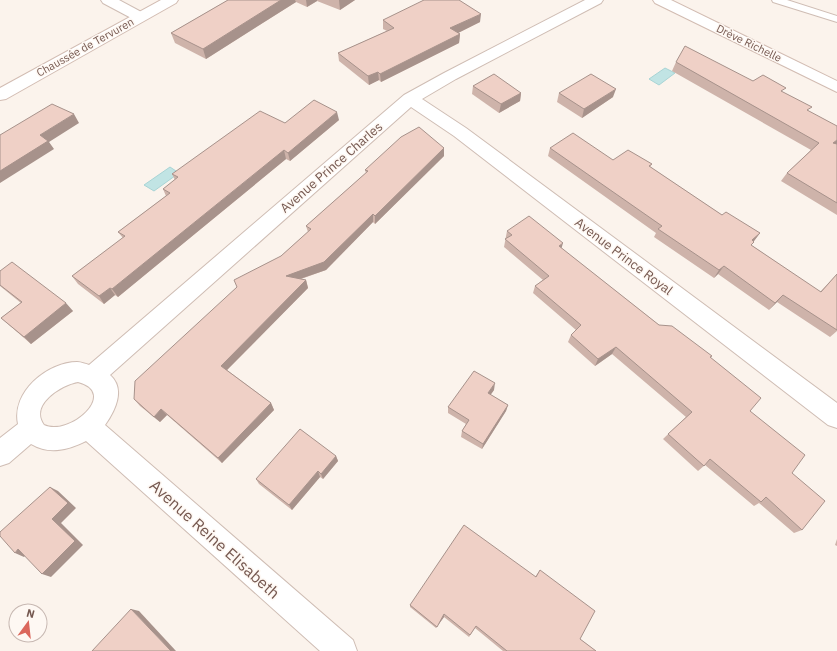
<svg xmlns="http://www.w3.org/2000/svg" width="837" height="651" viewBox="0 0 837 651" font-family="'IBM Plex Sans',sans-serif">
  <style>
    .water { fill: #c1e4e4; stroke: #a8d4d5 }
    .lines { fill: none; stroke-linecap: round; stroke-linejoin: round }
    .service-casing { stroke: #cfbdb4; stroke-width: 2 }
    .minor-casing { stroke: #cfbdb4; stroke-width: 2 }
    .secondary-casing { stroke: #d2bcb2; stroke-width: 2 }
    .service { fill: #fff; fill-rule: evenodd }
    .minor { fill: #fff; fill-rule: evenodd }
    .secondary { fill: #fff; fill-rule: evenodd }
    .wall { fill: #ceb3aa }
    .shaded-wall { fill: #a7928b }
    .building { fill: #efd0c6; stroke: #a7928b }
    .labels { text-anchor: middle; stroke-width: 3; stroke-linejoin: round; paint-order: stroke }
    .far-street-label { font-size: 11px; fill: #755850; stroke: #fef8f3 }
    .street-label { font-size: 13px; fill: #755850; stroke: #fef8f3 }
    .near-street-label { font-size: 16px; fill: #755850; stroke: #fef8f3 }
  </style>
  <rect width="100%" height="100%" fill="#fbf3ec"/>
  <g class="water">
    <polygon points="665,68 675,73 659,85 649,79"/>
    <polygon points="170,167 179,173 154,191 144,185"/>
  </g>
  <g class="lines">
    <g class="service-casing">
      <polygon id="service" points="772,0 787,0 837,16 837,22 773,2"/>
    </g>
    <g class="minor-casing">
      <g id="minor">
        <polygon points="101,0 119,0 145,14 147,17 145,20 135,20 103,3"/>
        <path d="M585,0H603L601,3L456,79L422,99L466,128L837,403V428L828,425L454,136L411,107L110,375C126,389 115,411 105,425L353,640L357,651H320L86,441C68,450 49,455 31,444L9,463L0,466V438L18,424C11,392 48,362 77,362C81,362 86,364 89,365L404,95L444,73ZM78,382C120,393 69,437 44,425C29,405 61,385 78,382Z"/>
      </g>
    </g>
    <g class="secondary-casing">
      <g id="secondary">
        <polygon points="161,0 178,0 176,3 6,99 0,100 0,88"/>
        <polygon points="653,0 671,0 837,81 837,92 655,3"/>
      </g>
    </g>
    <use href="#service" class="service"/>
    <use href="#minor" class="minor"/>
    <use href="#secondary" class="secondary"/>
  </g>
  <g class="wall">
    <polygon points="228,0 355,0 340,10 317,1 307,7 296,2 206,59 175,43 171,33"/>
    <polygon points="383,20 480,22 458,33 460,34 459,43 381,82 379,80 369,85 339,61 338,53 387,31 383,29"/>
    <polygon points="676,62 753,81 783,92 809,111 837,144 837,215 781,181 787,173 811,150 672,71"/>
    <polygon points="473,86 521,93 520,101 499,113 472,94"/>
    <polygon points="559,93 613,97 582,118 557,102"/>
    <polygon points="339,120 290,161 286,159 118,297 115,295 104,304 78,284 72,276 123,238 118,232 166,196 163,189 175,180 172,174 285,123"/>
    <polygon points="550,148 613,160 652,164 650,167 722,215 760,233 751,245 820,292 837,274 837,331 830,337 777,302 769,310 718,274 714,278 654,237 656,233 548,156"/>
    <polygon points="444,156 375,224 373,222 326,270 301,279 306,280 308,288 227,370 271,403 274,410 222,463 167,415 160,422 140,406 134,399 281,256 308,232 306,226 366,173 365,170"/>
    <polygon points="507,231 561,248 659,325 712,356 710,357 750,411 792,473 802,530 794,533 759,503 754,506 705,465 698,471 663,439 686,417 612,354 595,366 568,342 571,335 576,330 533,293 535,286 543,280 504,247"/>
    <polygon points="0,271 73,311 31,344 1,318 21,303 0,286"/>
    <polygon points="494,390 490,395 508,405 506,411 482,449 461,437 462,431 466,424 448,413 448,407"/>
    <polygon points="336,456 338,461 323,479 320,477 292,510 259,484 256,479"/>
    <polygon points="837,539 837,546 835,545"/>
    <polygon points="540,570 580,639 596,651 503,651 475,628 469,637 444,617 436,628 410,607 410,605 535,577"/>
  </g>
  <g class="shaded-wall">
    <polygon points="281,0 295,0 296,2 206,59 203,49"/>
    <polygon points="306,0 317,0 317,1 307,7"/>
    <polygon points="339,0 355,0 340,10"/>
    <polygon points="481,14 480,22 450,37 450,28"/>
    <polygon points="460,34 459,43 381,82 380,74"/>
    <polygon points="378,72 379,80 369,85 368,76"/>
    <polygon points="616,89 613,97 582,118 584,109"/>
    <polygon points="521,93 520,101 499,113 501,104"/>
    <polygon points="337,112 339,120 290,161 288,153"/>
    <polygon points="74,114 79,123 49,142 54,149 0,183 0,171 40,135"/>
    <polygon points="837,140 837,144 827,151 833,143"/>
    <polygon points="444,148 444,156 375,224 375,216"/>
    <polygon points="284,150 286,159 118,297 112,289"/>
    <polygon points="373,214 373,222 326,270 288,283 286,276"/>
    <polygon points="760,233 754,241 746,248 752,240"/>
    <polygon points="563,243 561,250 559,246"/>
    <polygon points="724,266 718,274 714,278 719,270"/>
    <polygon points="306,280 308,288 225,372 221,366"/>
    <polygon points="110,288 115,295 104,304 99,296"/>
    <polygon points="783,295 777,302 769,310 775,303"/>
    <polygon points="66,303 73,311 31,344 24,337"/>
    <polygon points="616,347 612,354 595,366 598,359"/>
    <polygon points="495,383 494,390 487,400 488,393"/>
    <polygon points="271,403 274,410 222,463 218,458"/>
    <polygon points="508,405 506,411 482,449 483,444"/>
    <polygon points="161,409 167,415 160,422 154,417"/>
    <polygon points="336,456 338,461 323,479 321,474"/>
    <polygon points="318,471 320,477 292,510 289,505"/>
    <polygon points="50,487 58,491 76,508 61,523 83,545 51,577 42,574 52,519"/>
    <polygon points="18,549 28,553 24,557 15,553"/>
    <polygon points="131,609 139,611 176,651 171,651"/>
    <polygon points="444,614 444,617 436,628 437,627"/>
  </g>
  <g class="building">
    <polygon points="228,0 281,0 203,49 171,33"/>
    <polygon points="424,0 459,0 481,14 450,28 460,34 380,74 378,72 368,76 338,53 394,28 383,20"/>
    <polygon points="685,46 753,81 763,75 786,88 781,91 812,107 807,110 837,126 837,140 833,143 837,144 837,203 787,173 819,143 676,62"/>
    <polygon points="494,74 521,93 501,104 473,86"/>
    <polygon points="591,74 616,89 584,109 559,93"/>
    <polygon points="314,100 337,112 288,153 284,150 112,289 110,288 99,296 72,276 125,236 118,232 170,193 163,189 178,177 172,174 260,111 285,123"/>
    <polygon points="52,104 74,114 40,135 48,141 0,171 0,135"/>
    <polygon points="419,127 444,148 375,216 373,214 324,262 286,276 306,280 221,366 271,403 218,458 161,409 154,417 134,399 135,381 237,287 234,280 281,256 311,229 306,226 368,171 365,170 401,137"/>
    <polygon points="573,133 613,160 628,150 652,164 649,166 722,215 726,212 760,233 752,240 754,242 751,245 821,292 837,274 837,330 783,295 775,303 724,266 719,270 658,229 662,226 550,148"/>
    <polygon points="529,216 563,243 559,246 659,325 672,326 712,356 710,357 761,398 750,411 805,455 792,473 825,501 802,530 766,497 761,502 710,459 704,466 668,434 692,412 616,347 598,359 571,335 581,325 535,286 549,276 505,239 512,235 507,231"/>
    <polygon points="12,262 66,303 24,337 1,318 22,302 0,285 0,271"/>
    <polygon points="474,371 495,383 488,393 508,405 483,444 462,431 469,420 448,407"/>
    <polygon points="300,429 336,456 321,474 318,471 289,505 256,479"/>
    <polygon points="50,487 68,503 52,519 75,541 42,574 18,549 15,553 0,536 0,532"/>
    <polygon points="464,525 536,577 540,570 595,611 580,639 596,651 507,651 476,626 470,635 444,614 437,627 410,605"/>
    <polygon points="131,609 171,651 92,651"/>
  </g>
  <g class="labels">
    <g class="far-street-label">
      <text transform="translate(749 43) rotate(26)" y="4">Drève Richelle</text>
      <text transform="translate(85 47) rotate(-29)" y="4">Chaussée de Tervuren</text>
    </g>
    <g class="street-label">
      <text transform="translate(331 167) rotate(-41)" y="5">Avenue Prince Charles</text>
      <text transform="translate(624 256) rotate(37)" y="5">Avenue Prince Royal</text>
    </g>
    <g class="near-street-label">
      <text transform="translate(215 539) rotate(42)" y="6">Avenue Reine Elisabeth</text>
    </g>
  </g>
  <g transform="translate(28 623) rotate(15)"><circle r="19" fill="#fef8f3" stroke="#c7b8b2"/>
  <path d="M0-3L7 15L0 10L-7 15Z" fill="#db675c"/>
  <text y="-6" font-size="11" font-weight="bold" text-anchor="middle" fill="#755850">N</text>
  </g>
</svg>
